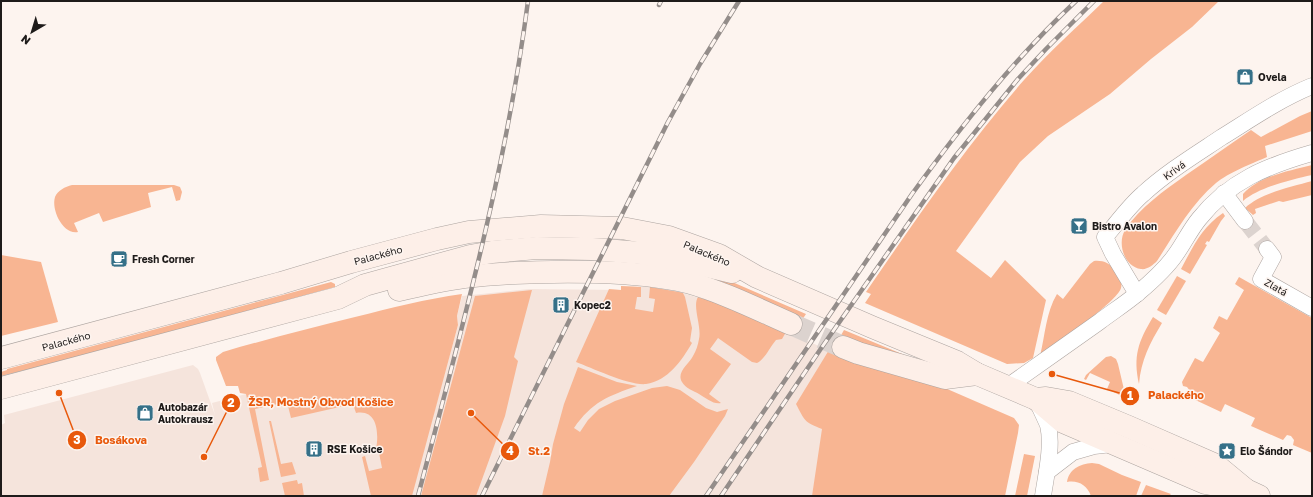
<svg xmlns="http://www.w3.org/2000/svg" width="1313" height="497" viewBox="0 0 1313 497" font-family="'Golos Text',sans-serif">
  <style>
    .built { fill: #f5e4dc }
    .green { fill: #f8b592 }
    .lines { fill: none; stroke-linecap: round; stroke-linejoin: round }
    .street-tunnel { stroke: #dcd3cf; stroke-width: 16; stroke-dasharray: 16 8; stroke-linecap: butt }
    .secondary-tunnel { stroke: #dcd3cf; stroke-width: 22; stroke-dasharray: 22 11; stroke-linecap: butt }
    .street-casing { stroke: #aca4a0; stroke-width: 17 }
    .secondary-casing { stroke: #aca4a0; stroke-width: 23 }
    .street { stroke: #fff; stroke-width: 16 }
    .secondary { stroke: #fdefe8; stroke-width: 22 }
    .rail-casing { stroke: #948d8a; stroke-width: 4.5 }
    .rail { stroke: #fdf4ef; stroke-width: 3; stroke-dasharray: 9; stroke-linecap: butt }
    .labels { text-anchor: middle; stroke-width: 3; stroke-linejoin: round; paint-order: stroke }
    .poi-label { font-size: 10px; font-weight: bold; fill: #1e1b1a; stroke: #fdf4ef; text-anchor: start }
    .street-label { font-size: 10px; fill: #1e1b1a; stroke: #fdf4ef }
    .leader { fill: none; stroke: #e8590c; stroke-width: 1.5 }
    .callout-dot { fill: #e8590c; stroke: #fdf4ef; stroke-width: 1.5 }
    .mark-label { font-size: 12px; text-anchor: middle; font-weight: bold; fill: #fff }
    .callout-label { font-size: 11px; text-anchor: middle; font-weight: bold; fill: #e8590c; stroke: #fdf4ef; stroke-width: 3; stroke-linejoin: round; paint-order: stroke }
  </style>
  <rect width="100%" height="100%" fill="#fdf4ef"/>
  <g class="built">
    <polygon points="621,286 650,287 679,292 720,304 838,354 818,496 411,496 458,325 457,316 462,296 529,289 621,290"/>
    <polygon points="401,358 391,496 1,496 1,425 5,423 4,415 193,365 198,369 200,373 215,415 212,403 246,394"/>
  </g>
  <g class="green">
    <path d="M1104,1H1219L1192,27L1151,59L1110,94L1048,136L1020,162L956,251L991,278L1005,260L1046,300L1033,358L1024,363L1007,364L865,303L871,294L866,292C916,219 966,146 1024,80C1049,52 1077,27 1104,1Z"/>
    <path d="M1312,111V131L1265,146L1267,157C1253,163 1228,173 1216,183C1191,204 1174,235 1157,261C1153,265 1147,270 1141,269C1124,267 1117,243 1125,230C1140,207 1164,191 1186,175C1208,160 1229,145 1251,130L1261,137L1300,116Z"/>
    <path d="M1312,165V175C1290,180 1260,187 1243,201V194C1259,176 1289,171 1312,165Z"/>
    <path d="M1312,181V195L1283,202L1279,201L1255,209L1256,213L1253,215L1245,208C1261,193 1291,187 1312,181Z"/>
    <path d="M72,185H174L180,187L182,192L180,200L176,201L172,187L148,193L151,207L103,222L99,213L74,223L78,232C63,235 51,210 55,197C58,190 65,187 72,185Z"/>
    <path d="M1223,213L1225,216L1221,221L1209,242L1207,241L1205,244L1207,245L1190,274L1181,269C1193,247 1201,228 1223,213Z"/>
    <polygon points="1,255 41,262 58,322 1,336"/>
    <path d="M1094,261C1102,260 1111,263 1115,271C1118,276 1123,282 1121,288C1117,302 1055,345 1040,356C1045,336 1046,312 1057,294L1063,299L1090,264Z"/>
    <polygon points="623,264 723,278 806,314 802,320 796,317"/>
    <polygon points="1177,276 1186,281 1166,315 1157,310"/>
    <polygon points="1239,277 1312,318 1312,453 1293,445 1294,440 1291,436 1287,435 1283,440 1251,426 1255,418 1225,404 1221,412 1189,397 1190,391 1187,387 1183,386 1182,382 1195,358 1203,362 1220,333 1213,328 1219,316 1227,320 1244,290 1235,284"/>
    <polygon points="331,282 335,284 335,287 78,357 1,376 1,372 7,370 7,369"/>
    <path d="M621,286L641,287V297H637L635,309L653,312L655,299L649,298L650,287L679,292L683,293L685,297L692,328L690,341L692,343C682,360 668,381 646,384C630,386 592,368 576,362L609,289L621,290Z"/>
    <polygon points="532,290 514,357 518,361 505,416 476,496 421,496 475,296"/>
    <path d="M462,294L457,316L458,325L412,496H371L362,457L365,456L369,471L382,468L379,453L376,449C379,434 378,409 356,413L353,404L291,418L287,402L255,409L269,480L260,482L258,468L262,467L246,394L240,393L238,386H226L216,360V357L223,352C267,339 311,328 355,317C391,308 426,299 462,294Z"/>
    <path d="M698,297L720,304L786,332L782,339L776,340C770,347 765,359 757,363L752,362L718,338L710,349L731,364L709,394L721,403C714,405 706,398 699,394C694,391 685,388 682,382C676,372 689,364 693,356C696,351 698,345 699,339C702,327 692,306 698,297Z"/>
    <path d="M1153,317L1162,323C1150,343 1141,360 1139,384C1133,356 1138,342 1153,317Z"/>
    <polygon points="844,330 907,356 861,346 840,337"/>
    <path d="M829,350L938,385L1014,418L1019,425L1018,433L1005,496H812L822,429C804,422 805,421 796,404Z"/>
    <polygon points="1111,356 1116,359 1118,364 1126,398 1107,389 1110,382 1090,373 1086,380 1084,379 1086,375 1106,357"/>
    <path d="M578,367L617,382L637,386C608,396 592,402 574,428L580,432L588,420L599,409L615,401L652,388L667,386L680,390L706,408L717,412L728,409L725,416L694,462L669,496H542L550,462L553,444L564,404Z"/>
    <polygon points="269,421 271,421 281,464 292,462 296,474 281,477"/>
    <polygon points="1024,454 1035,456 1027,496 1015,496"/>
    <path d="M1092,463L1099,464L1122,475L1141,482L1136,496H1091C1087,485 1078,480 1067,482C1069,469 1080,464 1092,463Z"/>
    <polygon points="297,480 298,484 302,483 304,496 285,496 282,483"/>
    <polygon points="1146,485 1171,494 1169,496 1141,496"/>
  </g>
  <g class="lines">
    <polyline class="street-tunnel" points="1245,221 1267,249"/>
    <polyline class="secondary-tunnel" points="791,324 843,347"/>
    <g class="street-casing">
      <g id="street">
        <polyline points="1224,193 1245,221"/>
        <polyline points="1267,249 1273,257 1261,279 1312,308"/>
        <path d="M1137,294L1113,254L1105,237C1117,223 1129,206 1143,194C1167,172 1195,155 1222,137C1251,119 1280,99 1312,86"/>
        <path d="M1007,387C1038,365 1068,344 1099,322C1112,312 1125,304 1138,293C1151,282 1166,269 1176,254C1184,243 1190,230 1199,219C1229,181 1267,166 1312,153"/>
        <path d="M1038,403C1041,410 1045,418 1048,425C1053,446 1046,475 1043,496"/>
        <polyline points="1047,472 1073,452 1094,446 1112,444"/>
      </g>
    </g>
    <g class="secondary-casing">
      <g id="secondary">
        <path d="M399,290C420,285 442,280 464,277C508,272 553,271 597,272C627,273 658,275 687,282C723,292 757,309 791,324"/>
        <polyline points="843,347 858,353 945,378 977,374"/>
        <polyline points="1,358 281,283 351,262 437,239 469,232 541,226 622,228 669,237 719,255 757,277 872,327 957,362 977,374 1036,399 1063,422 1205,483 1246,490 1259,496"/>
        <polyline points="1,388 338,298 365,285 470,256 492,252 537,248 592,249 641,253 674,258 732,272"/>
        <polyline points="1036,399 1046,398 1069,402 1129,427 1216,465 1245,489"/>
      </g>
    </g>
    <use href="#street" class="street"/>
    <use href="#secondary" class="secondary"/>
    <g class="rail-casing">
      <g id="rail">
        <polyline points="659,5 661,1"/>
        <path d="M418,496C461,332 506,170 528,1"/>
        <polyline points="482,496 668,122 700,64 739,1"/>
        <path d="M706,496L912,194C962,125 1014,59 1076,1"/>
        <polyline points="721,496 822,347 954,158 1018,79 1046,49 1094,1"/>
      </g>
    </g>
    <use href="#rail" class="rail"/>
  </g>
  <defs>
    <g id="shop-square" transform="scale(0.9)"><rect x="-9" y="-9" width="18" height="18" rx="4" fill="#357088" stroke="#fdf4ef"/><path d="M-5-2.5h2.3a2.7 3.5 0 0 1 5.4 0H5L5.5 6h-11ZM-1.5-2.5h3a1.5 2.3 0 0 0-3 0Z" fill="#fff"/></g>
    <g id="bar-square" transform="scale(0.9)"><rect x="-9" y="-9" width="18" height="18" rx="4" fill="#357088" stroke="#fdf4ef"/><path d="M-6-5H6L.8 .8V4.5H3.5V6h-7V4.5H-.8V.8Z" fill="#fff"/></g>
    <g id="cafe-square" transform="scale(0.9)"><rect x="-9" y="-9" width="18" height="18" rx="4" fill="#357088" stroke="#fdf4ef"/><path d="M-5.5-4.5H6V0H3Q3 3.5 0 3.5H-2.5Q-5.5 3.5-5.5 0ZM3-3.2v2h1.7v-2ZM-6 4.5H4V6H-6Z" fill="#fff"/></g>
    <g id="building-square" transform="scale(0.9)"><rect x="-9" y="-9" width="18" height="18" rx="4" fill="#357088" stroke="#fdf4ef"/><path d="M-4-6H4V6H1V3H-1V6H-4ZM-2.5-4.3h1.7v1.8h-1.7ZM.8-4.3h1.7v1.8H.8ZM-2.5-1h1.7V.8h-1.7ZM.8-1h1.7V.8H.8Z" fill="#fff"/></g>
    <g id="sight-square" transform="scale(0.9)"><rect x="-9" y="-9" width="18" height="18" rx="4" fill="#357088" stroke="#fdf4ef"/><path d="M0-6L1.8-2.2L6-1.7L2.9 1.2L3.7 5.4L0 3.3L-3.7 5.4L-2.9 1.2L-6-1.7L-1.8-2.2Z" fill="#fff"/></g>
  </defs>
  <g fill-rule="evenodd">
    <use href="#shop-square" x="1245" y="77"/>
    <use href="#bar-square" x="1079" y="226"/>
    <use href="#cafe-square" x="119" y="259"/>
    <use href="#building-square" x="561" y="305"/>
    <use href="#shop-square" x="145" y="413"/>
    <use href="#building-square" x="314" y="449"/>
    <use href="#sight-square" x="1227" y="451"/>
  </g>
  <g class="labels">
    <g class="poi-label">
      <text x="1258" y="81">Ovela</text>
      <text x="1092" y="230">Bistro Avalon</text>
      <text x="132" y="263">Fresh Corner</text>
      <text x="574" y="309">Kopec2</text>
      <text x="158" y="411">Autobazár<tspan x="158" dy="12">Autokrausz</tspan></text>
      <text x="327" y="453">RSE Košice</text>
      <text x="1240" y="455">Elo Šándor</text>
    </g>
    <g class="street-label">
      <text transform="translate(1174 170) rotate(-36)" y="4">Krivá</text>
      <text transform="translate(707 253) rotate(23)" y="4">Palackého</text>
      <text transform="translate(378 255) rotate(-15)" y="4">Palackého</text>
      <text transform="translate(1276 287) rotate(29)" y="4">Zlatá</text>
      <text transform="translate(66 341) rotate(-15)" y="4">Palackého</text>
    </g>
  </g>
  <path class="leader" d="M1052 374L1130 396M204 457L231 403M59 393L77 440M471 413L510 451"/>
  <g class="callout-dot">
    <circle cx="1052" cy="374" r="4"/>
    <circle cx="204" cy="457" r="4"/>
    <circle cx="59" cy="393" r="4"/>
    <circle cx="471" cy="413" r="4"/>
    <circle cx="1130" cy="396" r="10"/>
    <circle cx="231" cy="403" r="10"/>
    <circle cx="77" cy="440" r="10"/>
    <circle cx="510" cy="451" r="10"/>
  </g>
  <g class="mark-label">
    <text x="1130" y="400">1</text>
    <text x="231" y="407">2</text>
    <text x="77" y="444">3</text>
    <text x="510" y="455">4</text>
  </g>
  <g class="callout-label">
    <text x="1176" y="399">Palackého</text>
    <text x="321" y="406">ŽSR, Mostný Obvod Košice</text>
    <text x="121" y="444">Bosákova</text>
    <text x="539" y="455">St.2</text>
  </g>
  <rect width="1313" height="497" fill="none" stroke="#1e1b1a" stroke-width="4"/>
  <g transform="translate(32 32) rotate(218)" stroke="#fdf4ef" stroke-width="3" paint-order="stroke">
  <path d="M0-3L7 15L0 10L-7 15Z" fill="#1e1b1a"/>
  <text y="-6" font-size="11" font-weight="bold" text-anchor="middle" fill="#1e1b1a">N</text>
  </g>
</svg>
